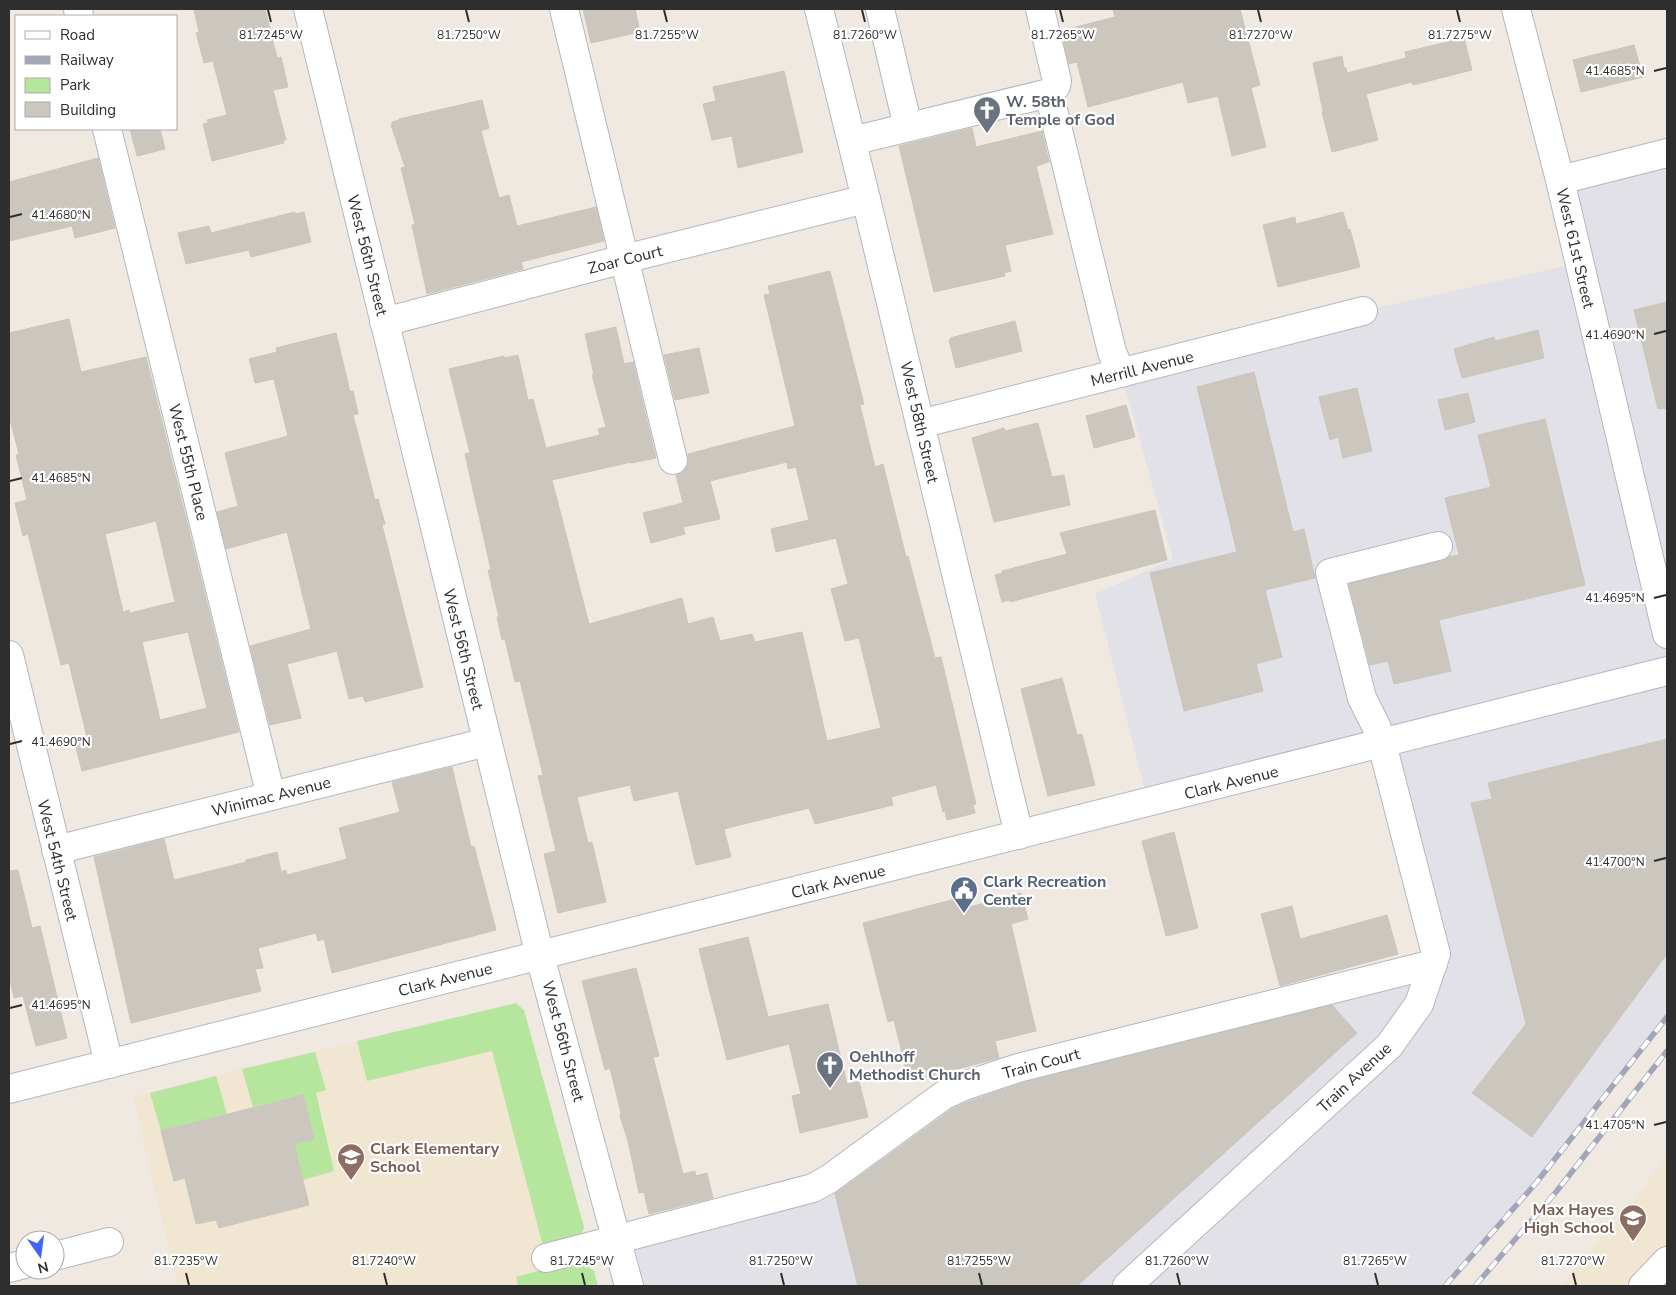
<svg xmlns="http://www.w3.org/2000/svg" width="1676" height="1295" viewBox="0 0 1676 1295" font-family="'Nunito Sans',sans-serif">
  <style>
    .industrial { fill: #e3e1e8 }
    .education { fill: #f0e6d1 }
    .green { fill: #b6e59e }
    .building { fill: #cbc7bf; stroke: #cbc5ba; fill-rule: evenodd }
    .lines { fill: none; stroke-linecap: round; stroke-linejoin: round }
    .minor-casing { stroke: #b4b7c1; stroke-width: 30 }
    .minor { stroke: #fff; stroke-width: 28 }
    .rail-casing { stroke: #a3a6b8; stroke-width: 5.5 }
    .rail { stroke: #fff; stroke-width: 4; stroke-dasharray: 11; stroke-linecap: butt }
    .ticks { fill: none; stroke: #2e2e2e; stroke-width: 2 }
    .labels { text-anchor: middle; stroke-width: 4.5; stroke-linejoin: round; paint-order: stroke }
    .worship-label { font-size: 16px; font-weight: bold; fill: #5b616d; stroke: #fff; text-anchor: start }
    .street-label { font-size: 16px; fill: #2e2e2e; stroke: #fff }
    .service-label { font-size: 16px; font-weight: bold; fill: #4e5e75; stroke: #fff; text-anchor: start }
    .education-label { font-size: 16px; font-weight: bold; fill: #785e54; stroke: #fff; text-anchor: start }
    .ticks-label { font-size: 12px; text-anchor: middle; fill: #2e2e2e; stroke: #fff; stroke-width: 4.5; stroke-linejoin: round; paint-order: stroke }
  </style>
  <rect width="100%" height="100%" fill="#efe9e1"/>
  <polygon class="industrial" points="1667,153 1667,1017 1536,1183 1445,1286 629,1286 618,1239 813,1188 944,1095 1433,964 1382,744 1148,802 1095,594 1173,559 1121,373 1363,311 1579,263 1560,180"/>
  <g class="education">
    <polygon points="504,1006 577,1286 178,1286 133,1097 242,1069"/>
    <polygon points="1667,1155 1667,1286 1560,1286 1636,1198"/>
  </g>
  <g class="green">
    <polygon points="516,1003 524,1010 584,1227 581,1237 543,1246 492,1051 367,1081 357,1041"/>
    <polygon points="315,1052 326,1090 316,1093 334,1171 303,1180 294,1144 314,1139 303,1095 253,1107 242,1069"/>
    <polygon points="216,1076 227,1114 161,1131 150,1093"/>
    <polygon points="581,1262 594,1271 598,1286 518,1286 516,1277 549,1268"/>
  </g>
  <g class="building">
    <polygon points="194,9 265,9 277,58 281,57 288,87 273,90 286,140 283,140 284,143 212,161 203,124 208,123 207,120 227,115 213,61 204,63 196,33 199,32"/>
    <polygon points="583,9 635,9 640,32 591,43"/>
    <polygon points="1113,9 1240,9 1260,85 1251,88 1266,147 1232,156 1218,96 1188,103 1183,82 1088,107 1077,62 1069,64 1064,42 1070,40 1068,29 1115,17"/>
    <polygon points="1464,38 1472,70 1413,85 1412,82 1366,94 1378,140 1332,152 1322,112 1323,111 1313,63 1342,56 1344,68 1346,68 1347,73 1406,58 1405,52"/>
    <polygon points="1634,45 1643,77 1581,92 1573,60"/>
    <polygon points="784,71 803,152 738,168 732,136 712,140 703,104 716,101 713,87"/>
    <polygon points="482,100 489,128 481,131 499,198 509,195 517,226 596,207 604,241 521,262 523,269 427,294 412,225 415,224 401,168 405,167 391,125 392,125 392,122 399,120 399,119"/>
    <polygon points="972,128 976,147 1042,131 1049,162 1036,166 1053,234 1005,245 1011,271 1004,273 1005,276 934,292 899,146"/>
    <polygon points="130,129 160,129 165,149 137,156"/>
    <polygon points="98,158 115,228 75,238 72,226 9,241 9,182"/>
    <polygon points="295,212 295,214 304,212 311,242 251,257 249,250 186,264 178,233 209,226 211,233"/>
    <polygon points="1343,212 1348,230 1350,229 1360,267 1278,287 1263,225 1295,217 1296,224"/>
    <polygon points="830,271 864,404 860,405 875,467 883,464 906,557 908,556 935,658 941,657 976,804 973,805 975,813 947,820 945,811 943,812 936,785 891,797 893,805 815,824 809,808 724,829 731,857 696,865 678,791 634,801 630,785 577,797 588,843 592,842 606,902 558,913 544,854 556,851 538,776 543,775 520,681 515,682 505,639 502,640 497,617 499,617 488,570 491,570 465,454 470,453 449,369 504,356 504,358 518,355 528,400 533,399 546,448 600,435 598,429 606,427 592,375 594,375 585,334 616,327 624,364 633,362 656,458 631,463 631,462 552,480 589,624 682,598 688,624 713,617 720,641 752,634 755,642 802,632 827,741 881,728 859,638 845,641 831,589 848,584 836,538 776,552 771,529 809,520 796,467 788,469 787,462 710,481 720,519 683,527 685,534 651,543 643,513 683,503 676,475 683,472 688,465 688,454 795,426 764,295 770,294 768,286"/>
    <polygon points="1667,302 1667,408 1658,409 1634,310"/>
    <path d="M69,319L81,372L146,357L239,732L82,771L74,740L87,737L69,663L61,665L28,534L23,536L15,503L27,500L16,455L19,454L9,416V333ZM156,521L175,602L130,613L129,610L123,612L105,534ZM188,632L207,708L160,720L142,642Z"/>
    <polygon points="1015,321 1022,351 956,368 949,340 951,340 950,338"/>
    <polygon points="1538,330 1544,358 1462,378 1454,349 1494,337 1495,341"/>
    <polygon points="336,333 350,392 353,391 358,414 353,415 375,500 378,499 385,524 382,525 423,687 365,702 363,696 349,699 337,651 287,664 301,718 270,725 250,646 311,629 287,532 226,549 217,512 238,506 225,453 288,436 274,379 255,383 249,359 277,352 276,348"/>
    <polygon points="699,348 709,393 675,400 664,355"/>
    <polygon points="1254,372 1293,532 1304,529 1315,578 1265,590 1282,657 1256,664 1263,691 1184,711 1150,573 1237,552 1197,387"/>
    <polygon points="1357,388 1372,451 1343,458 1338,437 1330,440 1319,397"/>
    <polygon points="1468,393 1475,422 1445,430 1438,400"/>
    <polygon points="1126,405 1135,437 1094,448 1086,416"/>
    <polygon points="1545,419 1585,585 1439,620 1451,671 1394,684 1388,661 1370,665 1349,584 1442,561 1449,557 1459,555 1445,498 1491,487 1478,435"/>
    <polygon points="1038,423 1052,477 1064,475 1070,505 994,522 972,438 1004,428 1005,431"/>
    <polygon points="1155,510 1167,560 1010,602 1010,600 1002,602 995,575 1002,573 1002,571 1067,554 1060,533"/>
    <polygon points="1062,678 1077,735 1082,734 1095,785 1048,796 1021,689"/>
    <polygon points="1667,739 1667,954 1532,1137 1472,1093 1526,1024 1471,803 1492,799 1488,783"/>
    <polygon points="452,767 471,847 474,846 496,930 332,973 324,939 318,941 316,933 258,948 263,968 255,969 261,991 131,1023 94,857 164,839 174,880 246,862 246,860 277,852 281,872 286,870 287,875 347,859 339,828 400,812 392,782"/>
    <polygon points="1174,832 1198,928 1166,936 1142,841"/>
    <polygon points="18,870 32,928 40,926 67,1038 36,1046 23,996 14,998 9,975 9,871"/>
    <polygon points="1021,893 1028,919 1011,924 1036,1031 995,1041 999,1058 909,1082 894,1020 888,1022 863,923 959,898 962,909"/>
    <polygon points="1292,906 1300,939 1387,915 1398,954 1280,986 1261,914"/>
    <polygon points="748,937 768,1017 828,1004 847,1084 859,1081 868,1117 800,1133 792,1096 801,1094 789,1044 727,1060 699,949"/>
    <polygon points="636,968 659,1056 653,1057 683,1174 695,1171 696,1176 707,1173 713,1198 649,1214 644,1192 639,1193 628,1141 620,1116 621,1113 610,1068 605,1070 582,981"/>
    <polygon points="1332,1005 1357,1033 1077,1286 858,1286 835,1194 952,1109 970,1101 1022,1083"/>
    <polygon points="303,1095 314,1139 294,1144 309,1205 219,1228 216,1220 196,1224 185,1178 174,1181 161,1131"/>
  </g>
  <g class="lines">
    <g class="minor-casing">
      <g id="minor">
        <polyline points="78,9 79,16"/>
        <polyline points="308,9 540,956 629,1286"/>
        <polyline points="564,9 673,460"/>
        <polyline points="819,9 866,199 1019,835"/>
        <polyline points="880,9 908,127"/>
        <polyline points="1516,9 1560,180 1667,634"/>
        <polyline points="1049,93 1112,352 1121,373"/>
        <polyline points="107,129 271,796"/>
        <polyline points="852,141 1049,93 1056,86 1057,81 1040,9"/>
        <polyline points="1560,180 1667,153"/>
        <polyline points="384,322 624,259 866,199"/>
        <polyline points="920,424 1363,311"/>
        <polyline points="9,655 109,1064"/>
        <polyline points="56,850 487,742"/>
        <polyline points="9,1089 1667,671"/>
        <polyline points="55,1256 109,1242"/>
        <polyline points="546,1258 813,1188 829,1179 944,1095 964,1086 1018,1068 1433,964"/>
        <polyline points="9,1268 25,1264"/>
        <polyline points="1127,1286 1389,1046 1419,1004 1436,954 1382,744 1376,726 1362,698 1330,573 1438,546"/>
        <polyline points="1643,1286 1667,1261"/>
      </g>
    </g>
    <use href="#minor" class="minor"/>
    <g class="rail-casing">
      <g id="rail">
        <polyline points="1445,1286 1536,1183 1667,1017"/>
        <polyline points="1475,1286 1556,1192 1667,1051"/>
      </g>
    </g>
    <use href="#rail" class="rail"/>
  </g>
  <path class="ticks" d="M268,10L271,22M466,10L469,22M664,10L667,22M862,10L865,22M1060,10L1063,22M1258,10L1261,22M1457,10L1460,22M1654,71L1666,68M10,217L22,214M1654,334L1666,331M10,481L22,478M1654,598L1666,595M10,744L22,741M1654,861L1666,858M10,1008L22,1005M1654,1125L1666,1122M186,1273L189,1285M384,1273L387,1285M582,1273L585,1285M781,1273L784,1285M979,1273L982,1285M1177,1273L1180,1285M1375,1273L1378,1285M1573,1273L1576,1285"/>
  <defs>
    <g id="church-pin" transform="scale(1.4375)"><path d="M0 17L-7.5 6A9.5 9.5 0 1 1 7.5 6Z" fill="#6b7280" stroke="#fff"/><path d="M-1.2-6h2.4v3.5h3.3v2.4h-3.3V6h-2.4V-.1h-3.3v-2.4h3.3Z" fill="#fff"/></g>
    <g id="civic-pin" transform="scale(1.4375)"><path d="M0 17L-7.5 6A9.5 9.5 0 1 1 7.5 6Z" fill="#5c6f8a" stroke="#fff"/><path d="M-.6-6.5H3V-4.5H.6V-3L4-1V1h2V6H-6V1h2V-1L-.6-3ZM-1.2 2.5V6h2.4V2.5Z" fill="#fff"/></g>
    <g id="school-pin" transform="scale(1.4375)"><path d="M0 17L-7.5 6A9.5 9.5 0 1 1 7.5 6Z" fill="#8d6e63" stroke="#fff"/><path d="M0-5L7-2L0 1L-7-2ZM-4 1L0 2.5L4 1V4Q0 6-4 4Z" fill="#fff"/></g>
  </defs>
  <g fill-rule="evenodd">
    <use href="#church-pin" x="987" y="110"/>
    <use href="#civic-pin" x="964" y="890"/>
    <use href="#church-pin" x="830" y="1065"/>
    <use href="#school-pin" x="351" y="1157"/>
    <use href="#school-pin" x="1633" y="1218"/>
  </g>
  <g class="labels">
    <g class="worship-label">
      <text x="1006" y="107">W. 58th<tspan x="1006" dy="18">Temple of God</tspan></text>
      <text x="849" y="1062">Oehlhoff<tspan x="849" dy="18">Methodist Church</tspan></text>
    </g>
    <g class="street-label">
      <text transform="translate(1576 248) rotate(77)" y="6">West 61st Street</text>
      <text transform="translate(368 255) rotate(76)" y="6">West 56th Street</text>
      <text transform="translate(625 259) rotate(-14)" y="6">Zoar Court</text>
      <text transform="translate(1142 368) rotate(-14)" y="6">Merrill Avenue</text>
      <text transform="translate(920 422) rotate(77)" y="6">West 58th Street</text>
      <text transform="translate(189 462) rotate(76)" y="6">West 55th Place</text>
      <text transform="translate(464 649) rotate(76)" y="6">West 56th Street</text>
      <text transform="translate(1231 782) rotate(-14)" y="6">Clark Avenue</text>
      <text transform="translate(271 796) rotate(-14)" y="6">Winimac Avenue</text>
      <text transform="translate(58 860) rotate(76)" y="6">West 54th Street</text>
      <text transform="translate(838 881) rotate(-14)" y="6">Clark Avenue</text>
      <text transform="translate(445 979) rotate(-14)" y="6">Clark Avenue</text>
      <text transform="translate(564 1041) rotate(75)" y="6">West 56th Street</text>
      <text transform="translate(1041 1063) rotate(-15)" y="6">Train Court</text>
      <text transform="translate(1354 1077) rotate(-43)" y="6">Train Avenue</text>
    </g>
    <g class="service-label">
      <text x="983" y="887">Clark Recreation<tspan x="983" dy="18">Center</tspan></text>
    </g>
    <g class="education-label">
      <text x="370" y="1154">Clark Elementary<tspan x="370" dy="18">School</tspan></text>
      <text x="1614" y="1215" text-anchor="end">Max Hayes<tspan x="1614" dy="18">High School</tspan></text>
    </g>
  </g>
  <g class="ticks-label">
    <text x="271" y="39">81.7245°W</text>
    <text x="469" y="39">81.7250°W</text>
    <text x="667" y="39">81.7255°W</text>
    <text x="865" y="39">81.7260°W</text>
    <text x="1063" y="39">81.7265°W</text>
    <text x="1261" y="39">81.7270°W</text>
    <text x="1460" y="39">81.7275°W</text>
    <text x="1615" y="75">41.4685°N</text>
    <text x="61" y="219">41.4680°N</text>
    <text x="1615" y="339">41.4690°N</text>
    <text x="61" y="482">41.4685°N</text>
    <text x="1615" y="602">41.4695°N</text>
    <text x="61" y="746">41.4690°N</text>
    <text x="1615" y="866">41.4700°N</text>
    <text x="61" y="1009">41.4695°N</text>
    <text x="1615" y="1129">41.4705°N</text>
    <text x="186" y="1265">81.7235°W</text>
    <text x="384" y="1265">81.7240°W</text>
    <text x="582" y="1265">81.7245°W</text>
    <text x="781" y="1265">81.7250°W</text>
    <text x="979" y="1265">81.7255°W</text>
    <text x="1177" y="1265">81.7260°W</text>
    <text x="1375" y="1265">81.7265°W</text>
    <text x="1573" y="1265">81.7270°W</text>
  </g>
  <rect width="1676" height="1295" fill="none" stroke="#2e2e2e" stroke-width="20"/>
  <rect x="15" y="15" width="162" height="115" fill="#ffffff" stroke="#ababab"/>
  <rect x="25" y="31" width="25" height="8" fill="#ffffff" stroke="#ababab"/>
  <text x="60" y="40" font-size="15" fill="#2e2e2e">Road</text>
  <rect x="25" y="56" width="25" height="8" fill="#a3a6b8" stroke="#ababab"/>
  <text x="60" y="65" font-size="15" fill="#2e2e2e">Railway</text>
  <rect x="25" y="78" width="25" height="15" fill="#b6e59e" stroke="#ababab"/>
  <text x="60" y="90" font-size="15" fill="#2e2e2e">Park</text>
  <rect x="25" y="102" width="25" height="15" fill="#cbc7bf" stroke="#ababab"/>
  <text x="60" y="115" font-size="15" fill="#2e2e2e">Building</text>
  <g transform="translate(40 1255) rotate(166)"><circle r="24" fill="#ffffff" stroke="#ababab"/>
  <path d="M0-4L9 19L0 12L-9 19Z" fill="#4264fb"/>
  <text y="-8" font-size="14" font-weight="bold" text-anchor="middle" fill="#2e2e2e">N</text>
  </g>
</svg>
